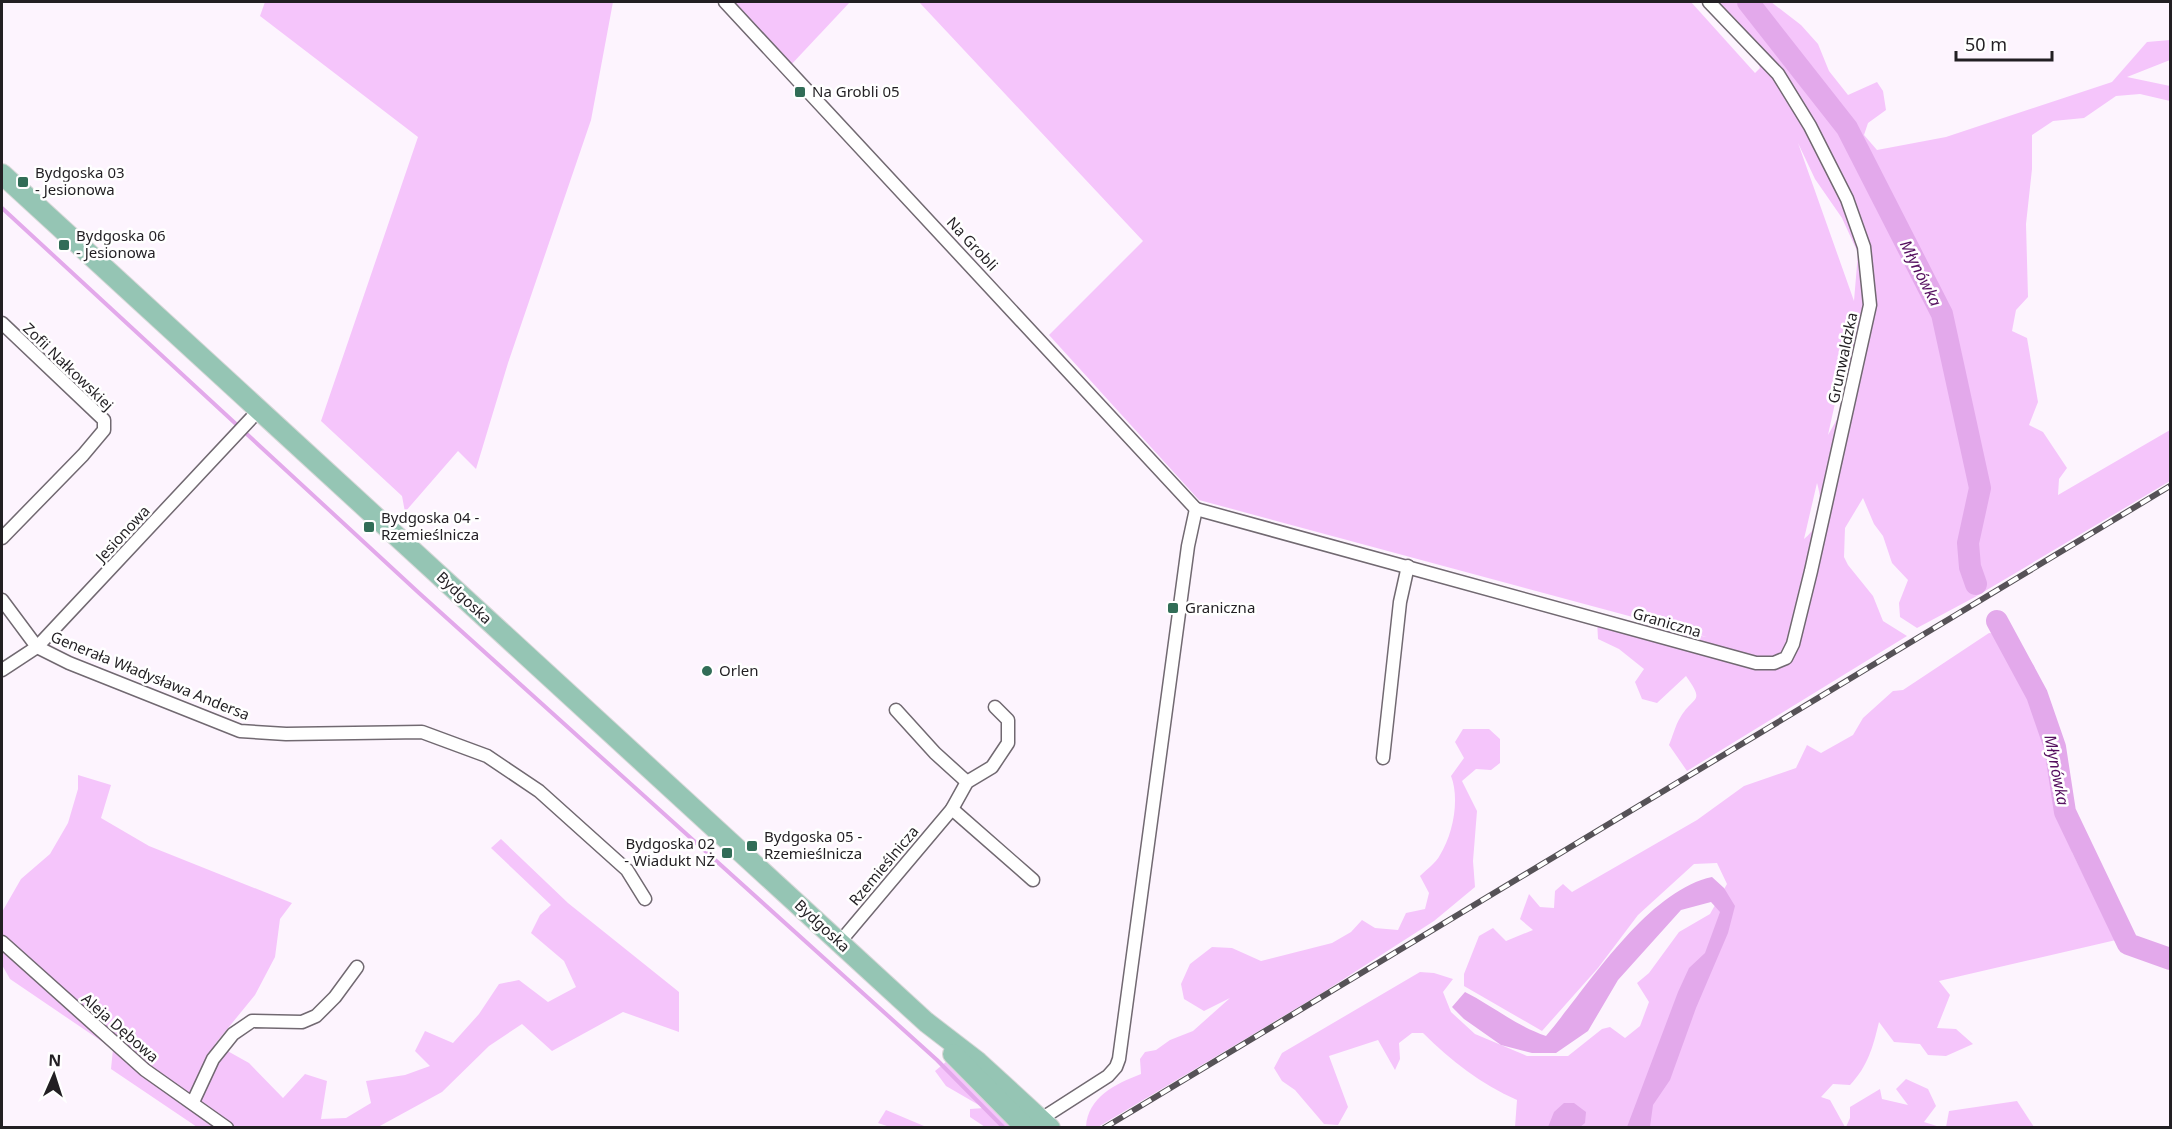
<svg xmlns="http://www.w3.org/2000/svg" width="2172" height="1129" viewBox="0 0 2172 1129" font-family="'Noto Sans',sans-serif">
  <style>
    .green { fill: #f5c5fb; fill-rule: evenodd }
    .water { fill: #e3a9eb }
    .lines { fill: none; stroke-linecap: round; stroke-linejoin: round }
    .stream { stroke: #e3a9eb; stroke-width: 4 }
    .river { stroke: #e3a9eb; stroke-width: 22 }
    .minor-casing { stroke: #716971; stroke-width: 15 }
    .primary-casing { stroke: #d7d7d7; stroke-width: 22 }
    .minor { stroke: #fff; stroke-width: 12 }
    .primary { stroke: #95c5b4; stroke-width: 20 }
    .rail-casing { stroke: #565257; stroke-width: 6 }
    .rail { stroke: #fff; stroke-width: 4; stroke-dasharray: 11; stroke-linecap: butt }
    .poi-dot { fill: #316d57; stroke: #fff; stroke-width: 2 }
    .labels { text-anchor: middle; stroke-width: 5; stroke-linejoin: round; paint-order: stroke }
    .poi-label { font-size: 15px; fill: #221f23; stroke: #fff; text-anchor: start }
    .street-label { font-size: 15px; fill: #221f23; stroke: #fff }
    .water-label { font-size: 16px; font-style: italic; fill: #550f5f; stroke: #fff }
  </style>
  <rect width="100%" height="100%" fill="#fdf4fe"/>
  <g class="green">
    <polygon points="265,2 613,2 591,120 508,363 476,469 458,451 405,512 402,496 321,421 418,137 260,16"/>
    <polygon points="726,2 850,2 789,67"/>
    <path d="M919,2H1691L1755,73L1760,68C1753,49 1743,19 1723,9C1716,5 1708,9 1702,2H1771L1801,25L1818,44L1829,71L1848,95L1877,82L1883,91L1886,110L1868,123L1864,135L1877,150L1946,137L2112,82L2147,42L2170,40V60L2127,77L2170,86V101L2140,94L2116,96L2084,118L2053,121L2032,135V169L2026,224L2028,297L2016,310L2012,331L2027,338L2038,402L2029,425L2043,432L2067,468L2059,479L2058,495L2170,430V481L1975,597L1917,628L1900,617L1899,603L1908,580L1892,563L1883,536L1874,524L1863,498L1845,528L1844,557L1848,565L1873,596L1883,621L1907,636L1687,771L1669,745C1673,736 1675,726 1680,718C1693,695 1706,704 1686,676L1657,703L1642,699L1635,682L1644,669L1619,649L1598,639L1597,620L1606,618L1707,637L1199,500L1049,335L1143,241ZM1798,143L1815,179L1842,218L1858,253L1854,301ZM1854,317L1855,330L1840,414L1828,435ZM1817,483C1823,503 1822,525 1804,539Z"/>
    <path d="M1989,633L2013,635L2034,666L2064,749L2069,814L2084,849L2072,852L2116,940L1939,981L1950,995L1937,1028L1956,1029L1973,1044L1946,1056L1928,1055L1920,1044L1894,1042L1879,1022C1873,1047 1868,1066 1850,1085L1833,1084L1821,1097L1830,1100L1845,1127H1515L1517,1100C1481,1084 1451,1061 1423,1033H1412L1399,1043L1400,1059L1395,1070L1378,1040L1329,1056L1348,1107L1338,1125L1324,1124L1295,1090L1282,1081L1274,1068L1282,1053L1420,972L1434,973L1453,979L1443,992L1451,1012L1475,1034L1527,1056H1568L1602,1029L1610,1027L1625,1038L1640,1026L1649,1002L1637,983L1649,973L1679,932L1710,914L1727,884L1717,863L1694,864L1638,915L1598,968L1542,1031L1464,986V974L1479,936L1493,928L1506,941L1533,930L1520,919L1529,894L1540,907L1554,908L1555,891L1563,884L1572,892L1697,820L1744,786L1796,768L1807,745L1821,753L1853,735L1863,718L1893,691L1903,690Z"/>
    <path d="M1463,729H1489L1500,739V763L1491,770L1476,769L1462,781L1477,811L1473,861L1475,887L1434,921L1322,993L1098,1127H1086C1088,1097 1115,1084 1141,1074L1140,1059L1145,1052L1156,1050L1170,1040L1193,1031L1230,998L1204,1011L1184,999L1181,984L1190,964L1212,947L1232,948L1261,961L1332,943L1351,932L1362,920L1375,928L1398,930L1406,913L1425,909L1429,893L1420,876C1426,870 1436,863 1440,855C1453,834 1460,799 1451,776L1464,758L1455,742Z"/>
    <polygon points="78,775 111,785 101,818 149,846 292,903 280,919 275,957 255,995 215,1044 249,1063 283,1098 305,1074 327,1081 321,1119 346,1118 371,1103 366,1081 405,1075 430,1066 415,1051 425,1031 453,1043 479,1014 499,984 519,980 548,1002 576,987 564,961 531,933 540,915 551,905 491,848 501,839 568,903 679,992 679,1032 623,1012 552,1051 522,1024 489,1046 442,1092 378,1127 197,1127 111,1069 113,1049 10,979 2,965 2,912 21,879 50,854 68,823 78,789"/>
    <polygon points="947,1061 1021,1127 985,1127 970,1117 970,1109 984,1108 946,1086 935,1071"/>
    <polygon points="1906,1079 1928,1089 1936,1106 1924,1122 1940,1127 1846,1127 1850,1118 1850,1107 1880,1089 1882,1099 1908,1105 1896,1089"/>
    <polygon points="2017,1101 2034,1127 1946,1127 1949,1111"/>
    <polygon points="886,1110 924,1126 926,1127 890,1127 878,1123"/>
  </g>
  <g class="water">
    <path d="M1712,877L1724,888L1735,906L1728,933L1696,1008L1670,1080L1653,1105L1650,1127H1627L1678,992L1689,968L1705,953L1720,912L1711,902L1681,910L1618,980L1588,1031L1556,1053H1532L1501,1045L1464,1019L1452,1007L1465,992C1493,1006 1516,1026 1546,1036C1589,985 1647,891 1712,877Z"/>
    <polygon points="1564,1103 1574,1103 1586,1112 1585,1123 1580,1127 1548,1127 1554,1112"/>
  </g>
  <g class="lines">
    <polyline class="stream" points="2,208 419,593 937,1060 1004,1128"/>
    <g class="river">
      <polyline points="1748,2 1847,128 1942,314 1980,488 1968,543 1970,567 1976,584"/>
      <polyline points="1997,621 2037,695 2055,747 2065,812 2128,944 2170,959"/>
    </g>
    <g class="minor-casing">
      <g id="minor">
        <polyline points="725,2 1196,509"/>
        <polyline points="2,323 104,420 104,430 83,455 2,538"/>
        <polyline points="1196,509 1756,663 1774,663 1786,658 1793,644 1811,571 1870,305 1864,247 1847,199 1810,126 1778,74 1709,2"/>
        <polyline points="2,600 37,647 69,663 240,731 286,734 422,732 487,756 539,791 627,870 645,899"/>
        <polyline points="2,670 37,647 259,410"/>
        <polyline points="896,710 935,753 967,782"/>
        <polyline points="1383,758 1400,602 1408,566"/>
        <polyline points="952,809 1033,880"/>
        <polyline points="2,942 145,1070 227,1128"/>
        <polyline points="839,943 952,809 967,782 992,767 1008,743 1008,720 995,707"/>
        <polyline points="193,1102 213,1059 233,1034 252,1021 302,1022 316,1016 335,997 357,967"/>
        <polyline points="1035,1119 1041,1119 1108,1076 1116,1067 1119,1059 1188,546 1196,509"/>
      </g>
    </g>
    <g class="primary-casing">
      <g id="primary">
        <polyline points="2,174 926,1022 978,1062 1050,1128"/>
        <polyline points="953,1054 1026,1128"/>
      </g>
    </g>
    <use href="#minor" class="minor"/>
    <use href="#primary" class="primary"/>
    <g class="rail-casing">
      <polyline id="rail" points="1104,1128 2170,486"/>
    </g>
    <use href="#rail" class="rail"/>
  </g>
  <g class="poi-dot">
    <rect x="794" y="86" width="12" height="12" rx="3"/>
    <rect x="17" y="176" width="12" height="12" rx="3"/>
    <rect x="58" y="239" width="12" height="12" rx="3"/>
    <rect x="363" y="521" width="12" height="12" rx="3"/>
    <rect x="1167" y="602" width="12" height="12" rx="3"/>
    <circle cx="707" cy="671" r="6"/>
    <rect x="746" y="840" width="12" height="12" rx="3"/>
    <rect x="721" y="847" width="12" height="12" rx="3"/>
  </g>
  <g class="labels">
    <g class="poi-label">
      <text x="812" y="97">Na Grobli 05</text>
      <text x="35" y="178">Bydgoska 03<tspan x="35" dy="17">- Jesionowa</tspan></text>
      <text x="76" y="241">Bydgoska 06<tspan x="76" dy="17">- Jesionowa</tspan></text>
      <text x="381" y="523">Bydgoska 04 -<tspan x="381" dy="17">Rzemieślnicza</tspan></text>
      <text x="1185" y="613">Graniczna</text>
      <text x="719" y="676">Orlen</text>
      <text x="764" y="842">Bydgoska 05 -<tspan x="764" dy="17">Rzemieślnicza</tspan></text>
      <text x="715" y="849" text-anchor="end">Bydgoska 02<tspan x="715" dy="17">- Wiadukt NŻ</tspan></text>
    </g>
    <g class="street-label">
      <text transform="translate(972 244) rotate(47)" y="5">Na Grobli</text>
      <text transform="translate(1843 358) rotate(-78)" y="5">Grunwaldzka</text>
      <text transform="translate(68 367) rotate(44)" y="5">Zofii Nałkowskiej</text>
      <text transform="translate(123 534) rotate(-47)" y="5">Jesionowa</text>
      <text transform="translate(464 598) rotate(43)" y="5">Bydgoska</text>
      <text transform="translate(1667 623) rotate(16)" y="5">Graniczna</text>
      <text transform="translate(150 676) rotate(22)" y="5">Generała Władysława Andersa</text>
      <text transform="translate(884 866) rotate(-50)" y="5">Rzemieślnicza</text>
      <text transform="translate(822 926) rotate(43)" y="5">Bydgoska</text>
      <text transform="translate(120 1028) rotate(41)" y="5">Aleja Dębowa</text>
    </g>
    <g class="water-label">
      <text transform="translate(1921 273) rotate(63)" y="6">Młynówka</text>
      <text transform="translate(2057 770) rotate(79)" y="6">Młynówka</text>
    </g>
  </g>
  <rect width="2172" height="1129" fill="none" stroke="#221f23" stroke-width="6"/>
  <g transform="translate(54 1075) rotate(3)" stroke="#ffffff" stroke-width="4.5" paint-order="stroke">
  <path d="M0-4.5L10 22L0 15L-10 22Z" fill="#221f23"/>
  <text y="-9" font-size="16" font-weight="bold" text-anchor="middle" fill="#221f23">N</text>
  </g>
  <path d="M1956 51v9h96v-9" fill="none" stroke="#221f23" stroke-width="3"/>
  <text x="1965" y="51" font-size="18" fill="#221f23" stroke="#ffffff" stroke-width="4.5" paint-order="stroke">50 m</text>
</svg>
